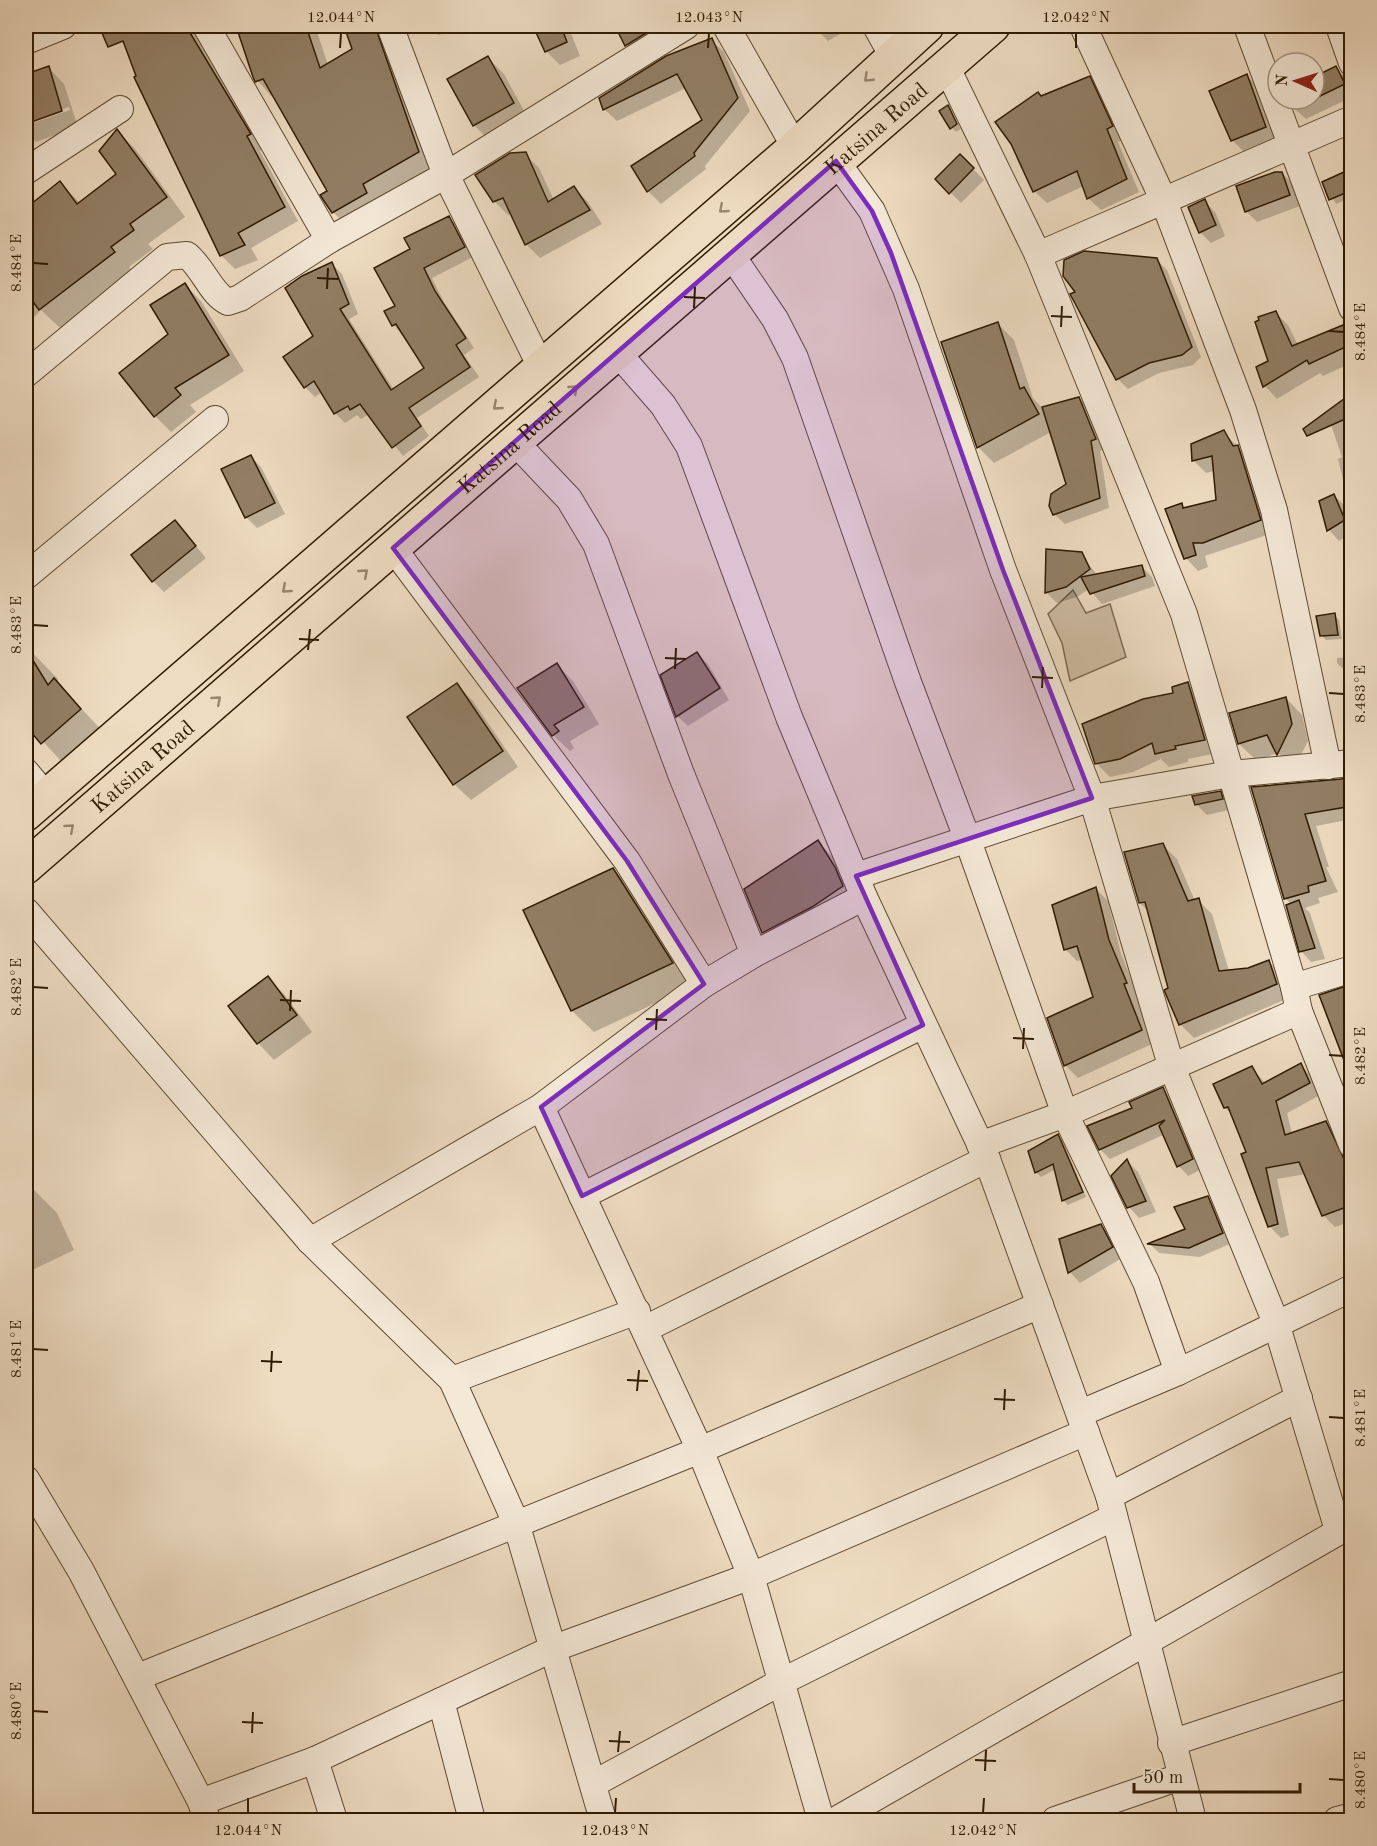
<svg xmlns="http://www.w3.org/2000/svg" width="1377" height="1846" viewBox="0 0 1377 1846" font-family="'Old Standard TT',serif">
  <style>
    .green { fill: #cebba1; stroke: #7e6b52; stroke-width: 1.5 }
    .shadow { fill: #0003; fill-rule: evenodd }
    .building { fill: #927f66; stroke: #2f1b02; stroke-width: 1.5 }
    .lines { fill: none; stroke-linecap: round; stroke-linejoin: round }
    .minor-casing { stroke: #5f4b32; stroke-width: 28 }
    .trunk-casing { stroke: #2f1b02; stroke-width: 36 }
    .minor { stroke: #f4e8d7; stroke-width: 26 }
    .trunk { stroke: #eedcc2; stroke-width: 33 }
    .oneway { stroke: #98856c }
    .marked { fill: #7b2cbf; fill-opacity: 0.2; stroke: #7b2cbf; stroke-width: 4.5; stroke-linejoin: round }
    .ticks { fill: none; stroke: #2f1b02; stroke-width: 2 }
    .labels { text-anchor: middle; stroke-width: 5; stroke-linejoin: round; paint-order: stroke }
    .street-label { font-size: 22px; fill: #2f1b02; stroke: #f4e8d7 }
    .neatline { fill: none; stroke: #2f1b02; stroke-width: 2 }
    .ticks-label { font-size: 15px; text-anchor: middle; fill: #2f1b02 }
  </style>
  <rect width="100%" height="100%" fill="#eedcc2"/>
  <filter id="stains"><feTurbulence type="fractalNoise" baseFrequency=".00333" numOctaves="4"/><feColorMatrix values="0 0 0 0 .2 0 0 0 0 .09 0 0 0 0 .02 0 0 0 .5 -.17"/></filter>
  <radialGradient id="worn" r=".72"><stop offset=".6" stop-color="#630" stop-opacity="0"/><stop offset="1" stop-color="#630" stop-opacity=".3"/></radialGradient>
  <polygon class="green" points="1073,590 1086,613 1110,604 1126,657 1070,681 1062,643 1048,614"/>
  <g class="shadow">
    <polygon points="146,26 190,26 264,148 260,151 298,221 251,248 258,260 235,269 221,255 124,39"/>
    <polygon points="237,26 315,26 328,65 353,49 345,26 386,26 433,167 377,199 380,208 347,226 333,212 329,191 274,95 271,96 254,76"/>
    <polygon points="428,26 464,26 465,28 438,35"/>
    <polygon points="535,26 568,26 580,56 560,65 546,51"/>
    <polygon points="617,26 692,26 640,58 627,45"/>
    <polygon points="813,26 854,26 828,41"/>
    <polygon points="711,40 724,52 750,111 705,166 706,169 661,204 648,191 633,167 704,120 686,88 617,121 604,109"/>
    <polygon points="488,58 504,74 529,120 490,141 474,125"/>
    <path d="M48,67L64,84L78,127L36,142L26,132V75ZM69,107L70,110L27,125V122Z"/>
    <polygon points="1336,68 1352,84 1352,97 1306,119 1295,109 1292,99 1314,99 1314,79"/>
    <polygon points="1247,76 1258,87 1276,137 1243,151 1232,140"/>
    <polygon points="1089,78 1102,91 1124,139 1118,142 1139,192 1101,210 1088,198 1084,186 1047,203 1034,191 1042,98"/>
    <polygon points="948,107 961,129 956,132 952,128"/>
    <polygon points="117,131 136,150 185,217 148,244 153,249 129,267 133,272 60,328 41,310 30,321 26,316 26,210 60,183 80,203 118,175"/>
    <polygon points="525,154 539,168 554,200 574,188 588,202 602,224 540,258 526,244 512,213 508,215 494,201"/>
    <polygon points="960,156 984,180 961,203 937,179"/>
    <polygon points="1281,172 1291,182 1300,206 1257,222 1246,211 1238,187"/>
    <polygon points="1346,173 1352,180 1352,197 1336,204 1324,183"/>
    <polygon points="1204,201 1215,212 1225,236 1211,243 1200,232"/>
    <polygon points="449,217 458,227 473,257 432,278 444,302 474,348 464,355 479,377 417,418 429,436 403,456 369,414 361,419 357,415 345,423 335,413 322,392 315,397 305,387 285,357 315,337 332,264 342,274 358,314 349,319 394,390 426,368 394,325 412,250"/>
    <polygon points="1157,260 1167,270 1201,357 1193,365 1159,373 1128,389 1118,379 1073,295"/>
    <polygon points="185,285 201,301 244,371 190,405 196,412 171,432 155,416 170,334"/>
    <polygon points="1275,312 1288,325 1298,345 1329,330 1352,325 1352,391 1345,366 1323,376 1320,373 1277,399 1265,386 1258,368 1270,361"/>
    <polygon points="998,324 1014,340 1033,398 1043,409 1079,398 1089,408 1105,449 1100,451 1109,508 1065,524 1055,515 1051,505 1067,484 1051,432 994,463 978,447"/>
    <polygon points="1352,395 1352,504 1348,501 1338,459 1342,457 1327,413"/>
    <polygon points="1223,432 1250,459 1273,533 1205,556 1208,567 1198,571 1186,558 1181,505 1185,509 1217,501 1214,471 1206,473 1194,461"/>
    <polygon points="250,456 261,467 285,514 257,528 247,518 223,470"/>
    <polygon points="1334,495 1345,506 1352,524 1352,533 1339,541 1329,530 1320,501"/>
    <polygon points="175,522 206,558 164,592 153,581"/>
    <polygon points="1048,550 1081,554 1097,575 1141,566 1152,577 1155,586 1102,604 1089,589 1077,597 1057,603 1047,593"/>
    <polygon points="1334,615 1339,620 1342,639 1326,640 1321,635"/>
    <polygon points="26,646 58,679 58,684 112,741 74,775 26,723"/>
    <polygon points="697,654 708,664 729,700 688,726 677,716"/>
    <polygon points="1352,657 1352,670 1342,668 1337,663 1337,658"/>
    <polygon points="557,665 573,681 599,724 570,741 574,748 570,751 553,735"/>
    <polygon points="1188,684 1201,697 1218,753 1188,759 1188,762 1169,767 1161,759 1133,772 1110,777 1096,763"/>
    <polygon points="457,685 473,701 518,767 471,800 454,784"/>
    <polygon points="1286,698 1302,715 1308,741 1294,769 1278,753 1256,760 1239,744 1231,714"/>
    <polygon points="1352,780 1352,819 1316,826 1329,867 1326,867 1338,892 1318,898 1320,903 1305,908 1310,913 1325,959 1311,962 1301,951 1292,905 1285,898 1253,789"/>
    <polygon points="1220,793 1231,803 1233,809 1207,815 1196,804"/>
    <polygon points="818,842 834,858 859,903 779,949 763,932"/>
    <polygon points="1163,845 1177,859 1195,901 1198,900 1212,914 1229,971 1249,969 1269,962 1283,975 1289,998 1194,1038 1180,1024 1149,912 1140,903"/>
    <polygon points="613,869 635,891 694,985 594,1032 572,1011"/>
    <polygon points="1095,888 1108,901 1121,954 1138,995 1136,996 1154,1043 1078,1078 1065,1065 1094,997 1083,960 1077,961 1065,949"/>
    <polygon points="268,978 284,994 312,1032 274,1060 258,1043 230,1006"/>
    <polygon points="1346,988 1352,994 1352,1067 1345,1060"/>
    <polygon points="1301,1065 1312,1077 1322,1094 1287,1113 1292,1134 1325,1123 1337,1134 1352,1165 1352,1221 1335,1227 1323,1215 1306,1174 1277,1179 1289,1235 1281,1238 1269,1226 1248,1153 1233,1115 1225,1108 1252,1068 1266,1084"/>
    <polygon points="1163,1089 1173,1099 1202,1169 1188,1176 1179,1166 1165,1134 1110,1159 1100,1149 1134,1109"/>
    <polygon points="1058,1136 1063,1141 1086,1197 1068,1205 1063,1200 1056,1169 1041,1177 1036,1172"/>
    <polygon points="1127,1161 1138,1172 1156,1212 1139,1218 1129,1207"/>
    <polygon points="26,1182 57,1213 74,1250 26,1273"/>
    <polygon points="1208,1198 1217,1208 1232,1243 1200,1257 1159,1253 1150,1244 1188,1230"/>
    <polygon points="1101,1225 1112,1236 1122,1258 1080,1283 1070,1272 1061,1240"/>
  </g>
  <g class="building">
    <polygon points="99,26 186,26 251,134 247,136 285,207 238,233 245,245 220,256 134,77 136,76 123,41 108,47"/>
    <polygon points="236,26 306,26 320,68 352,49 344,26 375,26 419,152 363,184 367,193 332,213 320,195 327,191 263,79 255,82 253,77"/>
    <polygon points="533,26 561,26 567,42 545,52"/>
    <polygon points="615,26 655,26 656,27 625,46"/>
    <polygon points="712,38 738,98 694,153 695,156 647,192 631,166 702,120 677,74 603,110 599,98 666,56"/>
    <polygon points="488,56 514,103 473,126 447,79"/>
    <polygon points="49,66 62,111 26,124 26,74"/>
    <polygon points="1336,66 1345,84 1314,99 1314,77"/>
    <polygon points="1247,74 1266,127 1231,141 1209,91"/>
    <polygon points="1090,76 1113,126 1107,129 1127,179 1087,199 1077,171 1033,192 1011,144 995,122 1038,92 1041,96"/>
    <polygon points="948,105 957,124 950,129 939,111"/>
    <polygon points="117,129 167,197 130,224 134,230 111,247 115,252 39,310 26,292 26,208 60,181 77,204 116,174 99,151"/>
    <polygon points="526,152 548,202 574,186 590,210 525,245 503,198 493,202 475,175 510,153"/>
    <polygon points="960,154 974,168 949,194 935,179"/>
    <polygon points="1346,171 1352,190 1329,200 1322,182"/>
    <polygon points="1275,172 1282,172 1290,195 1245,212 1236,186"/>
    <polygon points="1205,199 1216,225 1199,233 1188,207"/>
    <polygon points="449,216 465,247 424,268 435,291 466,338 456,345 470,367 409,408 421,426 392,448 360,404 350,410 348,406 334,414 314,381 304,388 283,357 313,336 285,288 302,276 332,262 349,304 340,309 391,390 424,368 396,324 392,326 384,311 395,306 374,268 410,249 404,238"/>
    <polygon points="1084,251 1157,258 1192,347 1182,355 1149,363 1116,380 1070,294 1075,292 1063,276 1064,260"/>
    <polygon points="185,283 229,355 175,388 181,395 154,417 119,373 168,334 150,305"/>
    <polygon points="1276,311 1292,346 1343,325 1352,344 1309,364 1307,360 1263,387 1256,367 1268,361 1255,322 1259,320 1258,317"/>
    <polygon points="998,322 1020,389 1024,387 1039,414 977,448 941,342"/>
    <polygon points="1352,393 1352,416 1307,436 1303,429"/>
    <polygon points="1079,397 1096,439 1091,441 1100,498 1053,515 1049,506 1051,494 1066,484 1042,407"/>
    <polygon points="1224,430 1233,446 1238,445 1261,520 1203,543 1193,543 1196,555 1184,559 1165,509 1182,503 1183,508 1216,500 1212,456 1192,461 1191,444"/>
    <polygon points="251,455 275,503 245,518 221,469"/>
    <polygon points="1334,494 1345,520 1327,531 1319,501"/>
    <polygon points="175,520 196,546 152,582 131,555"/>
    <polygon points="1046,549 1082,552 1090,569 1066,587 1045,593"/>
    <polygon points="1142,565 1145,576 1090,594 1081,577"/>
    <polygon points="1335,613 1338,635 1320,636 1316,616"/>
    <polygon points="26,649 48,685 54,678 81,709 41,744 26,726"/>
    <polygon points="697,652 720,688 676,717 660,675"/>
    <polygon points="557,663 584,707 554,725 559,731 552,736 517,688"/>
    <polygon points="1188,682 1205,740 1175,746 1176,749 1155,754 1152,743 1120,759 1095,764 1082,724 1143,699 1173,693 1172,687"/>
    <polygon points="457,683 503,751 453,785 407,717"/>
    <polygon points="1286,697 1292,724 1277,755 1267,735 1238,744 1229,713"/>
    <polygon points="1352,778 1352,806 1305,814 1326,881 1308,886 1309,892 1284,899 1251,787"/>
    <polygon points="1221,791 1223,799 1195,805 1192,796"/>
    <polygon points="818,840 835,867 843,886 812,907 762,933 744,889"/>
    <polygon points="1163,843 1188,901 1199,898 1219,971 1248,968 1269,960 1277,984 1179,1025 1164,990 1168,988 1145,902 1139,903 1124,852"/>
    <polygon points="613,868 673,963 571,1011 523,910"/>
    <polygon points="1096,887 1109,940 1127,983 1124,984 1142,1030 1064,1066 1047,1018 1093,997 1077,946 1064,950 1052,905"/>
    <polygon points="1299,900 1315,948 1299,952 1286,905"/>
    <polygon points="268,976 297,1015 257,1044 228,1006"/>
    <polygon points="1346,986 1352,1001 1350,1076 1319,995"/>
    <polygon points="1301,1063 1310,1083 1276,1101 1285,1135 1326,1121 1352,1176 1352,1205 1322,1216 1299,1162 1266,1168 1278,1224 1268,1227 1241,1154 1246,1152 1228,1107 1224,1108 1213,1084 1252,1066 1262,1084"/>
    <polygon points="1163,1087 1193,1159 1177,1167 1159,1126 1165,1120 1099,1150 1087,1126 1132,1108 1129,1102"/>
    <polygon points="1058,1134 1083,1192 1062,1201 1053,1164 1035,1173 1028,1151"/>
    <polygon points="1127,1159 1146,1201 1127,1208 1111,1176"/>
    <polygon points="1208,1196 1223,1233 1189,1248 1147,1244 1185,1229 1174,1207"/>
    <polygon points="1101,1224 1113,1247 1068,1273 1059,1239"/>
  </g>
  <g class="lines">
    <g class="minor-casing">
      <g id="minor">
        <polyline points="206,26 329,240"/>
        <polyline points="390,26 446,175 541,367"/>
        <polyline points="726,26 795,147"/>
        <polyline points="876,26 892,55"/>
        <polyline points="1083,26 1163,199 1243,410 1274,510 1328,766"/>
        <polyline points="1247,26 1352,308"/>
        <polyline points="1339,26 1352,63"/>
        <polyline points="26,41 63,26"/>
        <polyline points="946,66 1038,255 1184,614 1294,987 1299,1011 1352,1145"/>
        <polyline points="836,161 872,211 906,289 1003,570 1092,798 1171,1065 1276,1323 1338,1530"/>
        <polyline points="26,171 120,109"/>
        <polyline points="730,253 775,319 795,358 908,682 967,838 1065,1114 1146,1282 1178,1372"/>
        <polyline points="1038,255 1352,119"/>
        <polyline points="616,351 663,405 689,446 789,717 864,897 987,1159 1109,1496 1193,1820"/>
        <path d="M26,374L167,257L187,255C204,269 211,294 228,302L240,298L329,240L446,175L686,26"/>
        <polyline points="514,441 569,499 596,544 681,774 754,954"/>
        <polyline points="393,548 627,861 704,984"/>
        <polyline points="26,576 215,419"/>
        <polyline points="26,772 46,796"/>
        <polyline points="856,876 1092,798 1231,774 1352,763"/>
        <polyline points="26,911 310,1241 452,1380 516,1523 603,1820"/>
        <polyline points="1294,987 1352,969"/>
        <polyline points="541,1107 700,1450 751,1576 821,1820"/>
        <polyline points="980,1145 1065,1114 1299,1011"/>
        <polyline points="582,1196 923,1025"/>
        <polyline points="310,1241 541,1107 704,984 754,954 864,897"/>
        <polyline points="645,1329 987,1159"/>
        <polyline points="452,1380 637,1311"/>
        <polyline points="1081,1413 1178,1372 1352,1288"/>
        <polyline points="26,1479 81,1571 201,1802 207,1820"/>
        <polyline points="1109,1496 1299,1398"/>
        <polyline points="138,1677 700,1450 1040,1305"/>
        <polyline points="441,1701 472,1820"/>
        <polyline points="1171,1743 1352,1683"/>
        <polyline points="315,1760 334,1820"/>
        <polyline points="593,1784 781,1682 1114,1517"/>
        <polyline points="201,1802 315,1760 552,1649 751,1576 1086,1432"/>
        <polyline points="836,1820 1352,1524"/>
        <polyline points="1055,1820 1180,1777"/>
        <polyline points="1337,1820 1352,1816"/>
      </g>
    </g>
    <g class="trunk-casing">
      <g id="trunk">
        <polyline points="26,814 795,147 927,26"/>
        <path id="s1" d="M26,867L993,26"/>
      </g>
    </g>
    <use href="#minor" class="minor"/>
    <use href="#trunk" class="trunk"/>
  </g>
  <defs><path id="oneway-chevron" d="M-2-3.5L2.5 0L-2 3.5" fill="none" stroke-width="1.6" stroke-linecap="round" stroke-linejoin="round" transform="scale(1.5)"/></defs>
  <g class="oneway">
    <use href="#oneway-chevron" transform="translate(868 78) rotate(136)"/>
    <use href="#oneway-chevron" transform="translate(723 209) rotate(139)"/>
    <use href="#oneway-chevron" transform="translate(574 389) rotate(-41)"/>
    <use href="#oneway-chevron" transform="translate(497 406) rotate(139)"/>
    <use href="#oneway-chevron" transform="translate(364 573) rotate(-41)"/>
    <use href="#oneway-chevron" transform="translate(286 589) rotate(139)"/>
    <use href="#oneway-chevron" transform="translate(217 700) rotate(-41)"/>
    <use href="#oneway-chevron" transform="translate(70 828) rotate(-41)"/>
  </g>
  <path class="marked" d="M836,161L872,211L891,253L1003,570L1092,798L856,876L923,1025L582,1196L541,1107L704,984L627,861L393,548Z"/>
  <path class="ticks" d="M340,48L341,33M708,48L709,33M1076,48V33M33,263L48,264M317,278L338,279M327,289L328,268M684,297L705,298M694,308L695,287M1051,316L1072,317M1061,327L1062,306M1329,331L1344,332M33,625L48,626M299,639L319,640M308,650L310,629M665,658L686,659M675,669L676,648M1032,677L1053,678M1042,688L1043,667M1329,693L1344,694M33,987L48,988M280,1000L301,1001M290,1011L291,990M646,1019L667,1020M656,1030L657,1009M1013,1038L1034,1039M1023,1049L1024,1028M1329,1055L1344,1056M33,1349L48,1350M261,1361L282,1362M271,1372L272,1351M627,1380L648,1381M637,1391L639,1370M994,1399L1015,1400M1004,1410L1005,1389M1329,1417L1344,1418M33,1711L48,1712M242,1722L263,1723M252,1733L253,1712M609,1741L630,1742M618,1752L620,1731M975,1760L996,1761M985,1771L986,1750M1329,1779L1344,1780M248,1813V1798M615,1813L616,1798M983,1813L984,1798"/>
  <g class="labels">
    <g class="street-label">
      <text dy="8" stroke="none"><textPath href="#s1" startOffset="1126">Katsina Road</textPath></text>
      <text dy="8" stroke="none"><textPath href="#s1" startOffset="640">Katsina Road</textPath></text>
      <text dy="8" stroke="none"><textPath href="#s1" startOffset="154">Katsina Road</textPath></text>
    </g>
  </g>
  <rect width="1377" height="1846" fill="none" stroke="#eedcc2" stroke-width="66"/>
  <g transform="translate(1296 81) rotate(273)"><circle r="28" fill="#f4e8d7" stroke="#a59682" stroke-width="1.5"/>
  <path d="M0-4.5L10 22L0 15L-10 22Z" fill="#8f2418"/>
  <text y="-9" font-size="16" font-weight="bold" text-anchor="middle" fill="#2f1b02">N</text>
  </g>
  <path d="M1134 1783v9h166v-9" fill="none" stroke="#2f1b02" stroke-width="3"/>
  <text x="1143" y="1783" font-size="18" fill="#2f1b02" stroke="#f4e8d7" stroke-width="4.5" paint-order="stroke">50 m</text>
  <rect x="33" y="33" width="1311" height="1780" class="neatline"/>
  <g class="ticks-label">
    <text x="341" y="22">12.044°N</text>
    <text x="709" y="22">12.043°N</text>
    <text x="1076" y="22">12.042°N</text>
    <text transform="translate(16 263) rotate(-90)" y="5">8.484°E</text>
    <text transform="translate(1360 332) rotate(-90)" y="5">8.484°E</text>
    <text transform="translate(16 625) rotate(-90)" y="5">8.483°E</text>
    <text transform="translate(1360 694) rotate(-90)" y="5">8.483°E</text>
    <text transform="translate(16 987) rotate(-90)" y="5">8.482°E</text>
    <text transform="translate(1360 1056) rotate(-90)" y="5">8.482°E</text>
    <text transform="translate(16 1349) rotate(-90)" y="5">8.481°E</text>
    <text transform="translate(1360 1418) rotate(-90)" y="5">8.481°E</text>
    <text transform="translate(16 1711) rotate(-90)" y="5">8.480°E</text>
    <text transform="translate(1360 1780) rotate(-90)" y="5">8.480°E</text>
    <text x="248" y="1835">12.044°N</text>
    <text x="615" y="1835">12.043°N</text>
    <text x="983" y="1835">12.042°N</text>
  </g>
  <rect width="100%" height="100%" filter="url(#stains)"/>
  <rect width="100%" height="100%" fill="url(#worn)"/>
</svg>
